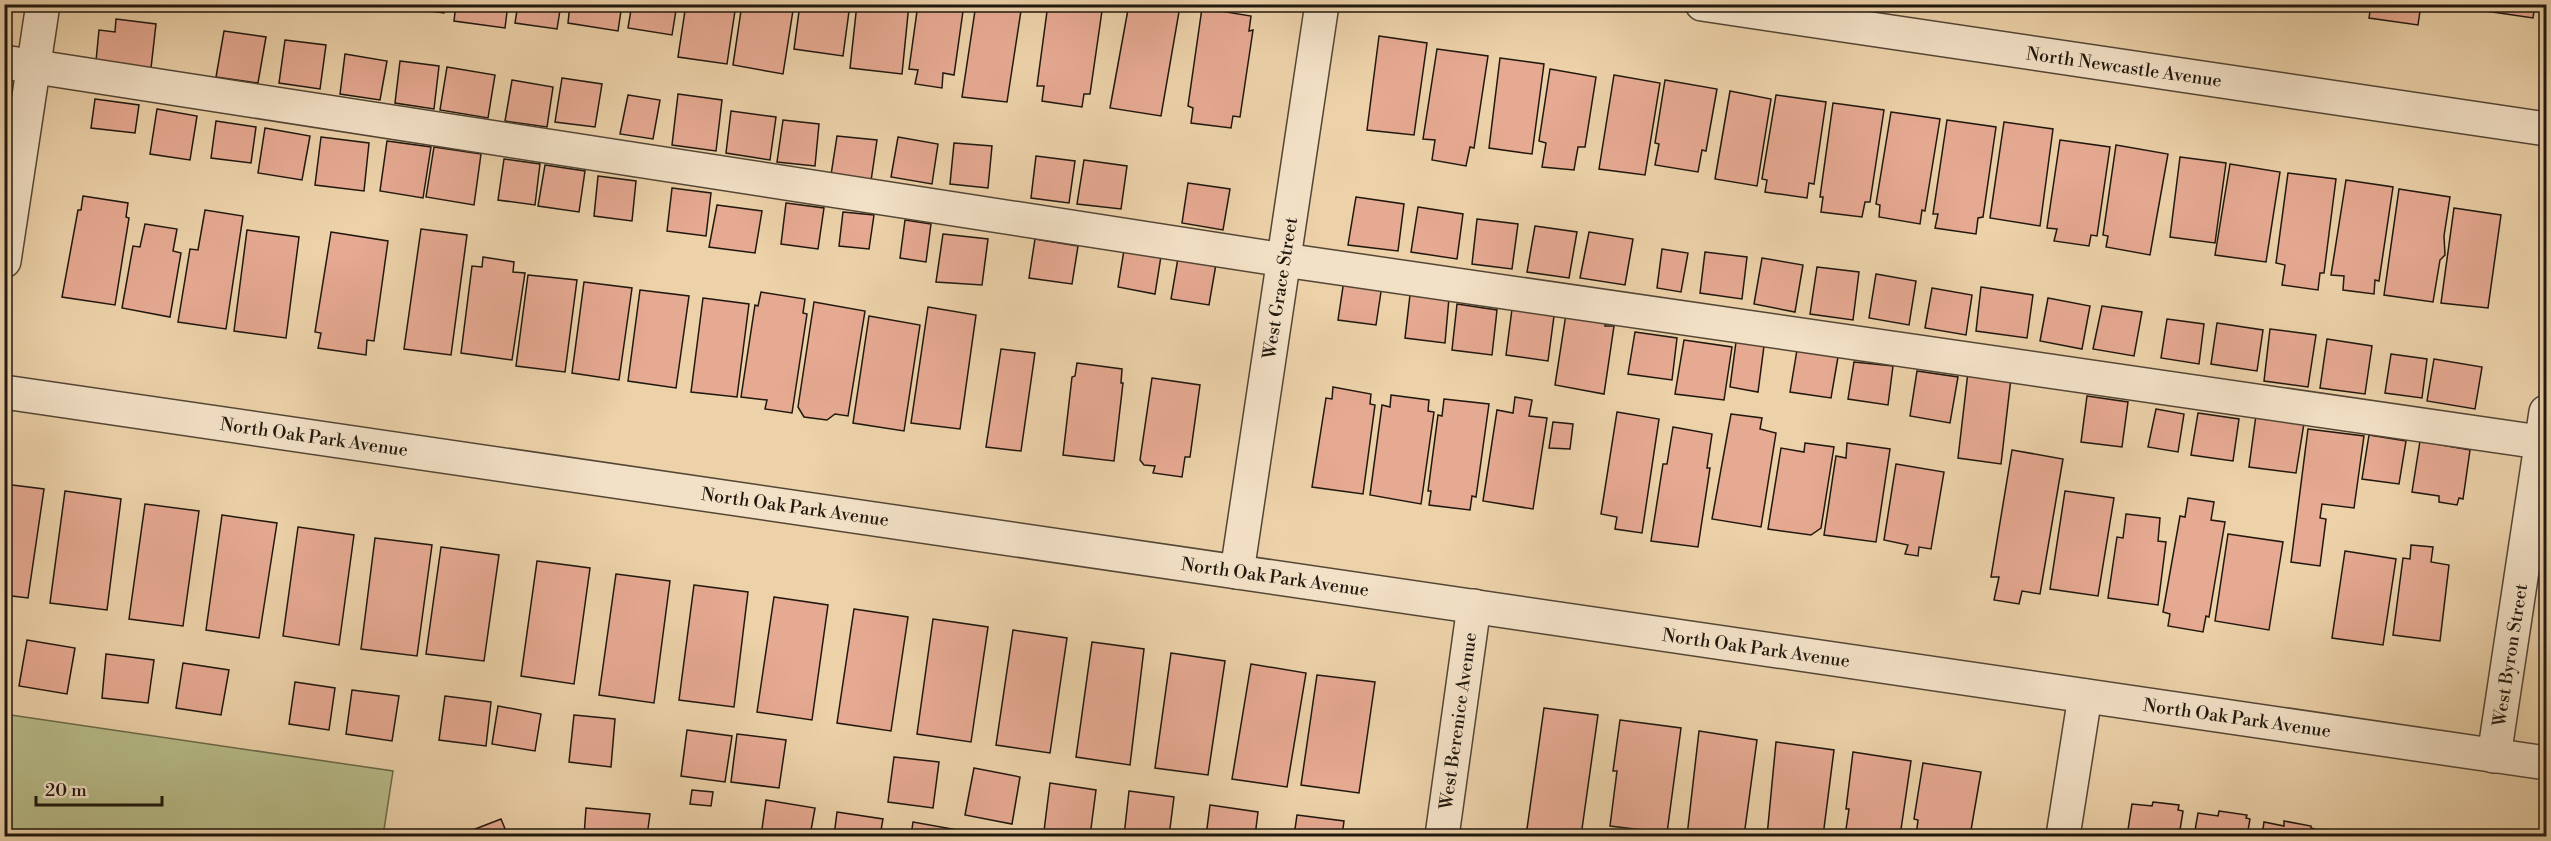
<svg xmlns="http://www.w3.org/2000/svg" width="2551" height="841" viewBox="0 0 2551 841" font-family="'Libre Bodoni',serif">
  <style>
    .green { fill: #b7bc89; stroke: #6c6a4c; stroke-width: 1.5 }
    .building { fill: #e6a992; stroke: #20180e; stroke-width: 1.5 }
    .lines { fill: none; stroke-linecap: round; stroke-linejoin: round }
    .minor-casing { stroke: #534635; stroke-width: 36 }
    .minor { stroke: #f3e1c7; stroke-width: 33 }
    .labels { text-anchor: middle; stroke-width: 5; stroke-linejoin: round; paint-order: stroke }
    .street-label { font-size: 18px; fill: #20180e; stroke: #f3e1c7 }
  </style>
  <rect width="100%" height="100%" fill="#ecd1a9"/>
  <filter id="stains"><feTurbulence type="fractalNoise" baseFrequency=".00333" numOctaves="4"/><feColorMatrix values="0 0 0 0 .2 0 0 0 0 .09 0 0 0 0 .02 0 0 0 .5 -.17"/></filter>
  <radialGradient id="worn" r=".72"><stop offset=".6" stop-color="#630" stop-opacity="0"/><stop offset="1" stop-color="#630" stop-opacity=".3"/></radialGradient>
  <polygon class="green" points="4,714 393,771 383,836 5,836"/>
  <g class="building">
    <polygon points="186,4 220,4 220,9"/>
    <polygon points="416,4 446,4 444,13 415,9"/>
    <polygon points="456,4 508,4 505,28 454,21"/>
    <polygon points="518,4 561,4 557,29 515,23"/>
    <polygon points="570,4 622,4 618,31 568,23"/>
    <polygon points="632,4 677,4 672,35 628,28"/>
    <polygon points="686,4 736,4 727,64 678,57"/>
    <polygon points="742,4 794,4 783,74 733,65"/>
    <polygon points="800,4 850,4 843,56 794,49"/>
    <polygon points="857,4 909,4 902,74 850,68"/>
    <polygon points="918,4 964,4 954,75 943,73 942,88 915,84 918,70 909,69"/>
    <polygon points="976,4 1022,4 1007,102 962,97"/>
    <polygon points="1048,4 1103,4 1090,94 1084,94 1082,107 1042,101 1044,86 1037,86"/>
    <polygon points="1129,4 1180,6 1161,116 1110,108"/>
    <polygon points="2371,4 2421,4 2418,25 2369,18"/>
    <polygon points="2441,4 2478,4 2477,10"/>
    <polygon points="2487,4 2535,4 2533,18 2486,11"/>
    <polygon points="1202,8 1251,16 1249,31 1253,30 1240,117 1233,116 1231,128 1191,123 1193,108 1188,106"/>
    <polygon points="116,19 156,24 151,68 96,61 99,30 115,32"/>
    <polygon points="224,31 266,37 258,83 216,77"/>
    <polygon points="1379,36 1427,43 1414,135 1367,130"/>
    <polygon points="285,40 326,45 320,89 279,83"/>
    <polygon points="1437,49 1488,56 1474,148 1470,147 1466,166 1432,160 1435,140 1423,139"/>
    <polygon points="345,54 387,61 380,100 340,94"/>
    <polygon points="1500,58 1544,64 1532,154 1489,148"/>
    <polygon points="400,61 439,66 434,109 395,103"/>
    <polygon points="447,67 495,75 488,118 440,110"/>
    <polygon points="1550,69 1596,77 1585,147 1578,147 1574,170 1542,167 1546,143 1539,141"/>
    <polygon points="1614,75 1660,83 1645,175 1599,169"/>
    <polygon points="562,78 602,84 595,127 555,122"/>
    <polygon points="512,80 553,87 547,127 505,121"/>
    <polygon points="1665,80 1717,89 1706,151 1702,150 1698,172 1655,165 1659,144 1655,143"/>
    <polygon points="1730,91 1771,99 1757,186 1715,179"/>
    <polygon points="678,94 722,100 716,151 672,145"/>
    <polygon points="628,95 660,100 653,139 620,134"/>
    <polygon points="1776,95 1826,102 1814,184 1809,183 1807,198 1765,192 1767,180 1762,179"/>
    <polygon points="95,99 139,105 135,133 91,128"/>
    <polygon points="1833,103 1884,110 1870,202 1865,202 1862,217 1821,212 1823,197 1820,197"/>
    <polygon points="157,109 197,116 190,160 150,154"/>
    <polygon points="731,111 776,117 770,160 726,153"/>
    <polygon points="1891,112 1940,119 1925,211 1922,210 1920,224 1879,217 1880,205 1876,204"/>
    <polygon points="783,120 819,124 815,166 777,162"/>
    <polygon points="1947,120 1996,127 1983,217 1978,218 1976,234 1935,228 1938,214 1933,214"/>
    <polygon points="216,121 256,127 251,163 211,158"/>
    <polygon points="2004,122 2053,129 2040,226 1990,218"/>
    <polygon points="265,128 310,136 302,180 258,173"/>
    <polygon points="837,136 877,140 871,181 831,175"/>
    <polygon points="321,137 369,143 364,191 315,185"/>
    <polygon points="898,137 938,144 932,184 891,177"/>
    <polygon points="2060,140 2110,147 2097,236 2091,235 2089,246 2054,241 2057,229 2047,228"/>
    <polygon points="387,141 431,147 423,198 380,191"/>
    <polygon points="954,143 992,146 988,188 950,184"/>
    <polygon points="2116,145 2168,154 2150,255 2106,247 2108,236 2103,235"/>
    <polygon points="434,147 481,154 474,205 426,197"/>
    <polygon points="1036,156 1075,161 1069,203 1031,198"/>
    <polygon points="2180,157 2226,163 2215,243 2170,237"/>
    <polygon points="504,159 540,164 535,205 498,200"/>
    <polygon points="1084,160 1127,166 1121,209 1077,204"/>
    <polygon points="2230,164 2280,172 2266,262 2215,255"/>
    <polygon points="545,165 585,171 579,212 538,206"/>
    <polygon points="2288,173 2336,179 2324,273 2320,273 2318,290 2282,285 2285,265 2276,263"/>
    <polygon points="598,176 636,181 632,221 594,216"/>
    <polygon points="2346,180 2393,187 2379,281 2375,280 2374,294 2343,290 2344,276 2331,275"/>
    <polygon points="1188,183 1230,189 1223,230 1182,223"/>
    <polygon points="672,188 711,193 706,236 667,231"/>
    <polygon points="2399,189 2450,197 2444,236 2445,255 2440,260 2433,302 2384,295"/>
    <polygon points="83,196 128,203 126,217 129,218 115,305 62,297 78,210 81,210"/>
    <polygon points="1356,197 1404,204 1398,251 1348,245"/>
    <polygon points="786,203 824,208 818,249 781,244"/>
    <polygon points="717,205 762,211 755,253 709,247"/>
    <polygon points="1418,207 1463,214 1457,259 1411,252"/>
    <polygon points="2454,208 2501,215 2488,308 2441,303"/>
    <polygon points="205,210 243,216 226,329 178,322 190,249 198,250"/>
    <polygon points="843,212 874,215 869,249 839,246"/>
    <polygon points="1477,219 1518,224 1512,269 1472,264"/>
    <polygon points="905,220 931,224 926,262 900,258"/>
    <polygon points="145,224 177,229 173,251 181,253 170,317 122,308 133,246 140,247"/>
    <polygon points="1535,226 1577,232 1569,278 1527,272"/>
    <polygon points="421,229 467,235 451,355 404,349"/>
    <polygon points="247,230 299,237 286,338 234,331"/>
    <polygon points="331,232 388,241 374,341 367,340 366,355 318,348 321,333 315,332"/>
    <polygon points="1589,232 1633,239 1625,285 1580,278"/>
    <polygon points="943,234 988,239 982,285 936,282"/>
    <polygon points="1035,239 1078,246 1072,284 1029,278"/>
    <polygon points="1662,249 1688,253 1681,292 1657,288"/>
    <polygon points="1124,250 1161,256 1155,294 1118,287"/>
    <polygon points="1705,252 1747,257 1742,299 1700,293"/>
    <polygon points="483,257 514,262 513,272 525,273 512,360 461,353 472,266 482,267"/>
    <polygon points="1178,258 1216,264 1209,305 1171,299"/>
    <polygon points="1762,258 1803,265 1795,312 1754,304"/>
    <polygon points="1817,267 1859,272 1853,320 1810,314"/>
    <polygon points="1876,274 1916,281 1909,325 1869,318"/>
    <polygon points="528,275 577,280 565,372 516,366"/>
    <polygon points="1344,280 1382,285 1376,325 1338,320"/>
    <polygon points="584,282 632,288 619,380 572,373"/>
    <polygon points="1981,287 2033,295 2027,338 1976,331"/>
    <polygon points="1932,288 1972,295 1966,335 1925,328"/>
    <polygon points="640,290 689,296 676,388 628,381"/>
    <polygon points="761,292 805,299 803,313 807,314 792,413 765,409 767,400 741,397 755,305 758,306"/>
    <polygon points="1410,295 1449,298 1445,343 1405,338"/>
    <polygon points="703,298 749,304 737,397 691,392"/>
    <polygon points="2048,298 2090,306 2082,349 2040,341"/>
    <polygon points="814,302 865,311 848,416 835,414 827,420 804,417 798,407"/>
    <polygon points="1457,304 1497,310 1492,355 1452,350"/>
    <polygon points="2102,306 2142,312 2134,356 2093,349"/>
    <polygon points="928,307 976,315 960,429 911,423"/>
    <polygon points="1512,309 1554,316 1548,361 1506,355"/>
    <polygon points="1566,314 1606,321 1605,326 1614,326 1604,394 1555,385"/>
    <polygon points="869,316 920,325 904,431 853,423"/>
    <polygon points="2167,319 2204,324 2199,364 2161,358"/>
    <polygon points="2217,323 2263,330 2257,371 2211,364"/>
    <polygon points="2270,329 2316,335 2308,387 2264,381"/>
    <polygon points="1635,332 1677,338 1672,380 1628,374"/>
    <polygon points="2327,339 2372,346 2365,394 2320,388"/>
    <polygon points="1684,340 1732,347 1724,400 1675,394"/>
    <polygon points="1736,342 1764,346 1758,392 1730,387"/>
    <polygon points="1001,349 1035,353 1021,451 986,447"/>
    <polygon points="1797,350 1838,357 1831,398 1790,392"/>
    <polygon points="2391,354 2427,359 2422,398 2385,393"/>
    <polygon points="2434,359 2482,367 2475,409 2427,401"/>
    <polygon points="1854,362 1893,366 1888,405 1848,399"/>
    <polygon points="1077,363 1122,369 1121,383 1123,383 1114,461 1063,455 1072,377 1075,376"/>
    <polygon points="1917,371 1958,377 1950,423 1910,416"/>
    <polygon points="1968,372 2011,378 2001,464 1958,458"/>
    <polygon points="1152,378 1200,385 1190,457 1185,457 1182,477 1153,473 1155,466 1144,465 1140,460"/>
    <polygon points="1333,387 1371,394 1370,404 1375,405 1363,494 1312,487 1326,398 1332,399"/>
    <polygon points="1391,395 1429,400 1428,411 1434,412 1421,504 1370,495 1382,405 1390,407"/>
    <polygon points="2087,396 2128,402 2122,447 2081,442"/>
    <polygon points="1515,397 1532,400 1529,416 1547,418 1533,509 1483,501 1497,410 1513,413"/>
    <polygon points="1444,399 1489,404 1476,497 1472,496 1470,510 1429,505 1431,491 1428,491 1438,415 1442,416"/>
    <polygon points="2156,409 2184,414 2178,452 2148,447"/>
    <polygon points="1617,412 1659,419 1642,533 1615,529 1617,517 1601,514"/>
    <polygon points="2198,413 2239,419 2233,461 2191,455"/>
    <polygon points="1731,414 1762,418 1760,429 1776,433 1761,527 1712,519"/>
    <polygon points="2256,415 2304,423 2296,473 2249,467"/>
    <polygon points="1553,422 1573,424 1570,449 1549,448"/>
    <polygon points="1673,427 1712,434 1707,468 1710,468 1698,547 1651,541 1663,464 1667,464"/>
    <polygon points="2308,429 2364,436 2354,508 2322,504 2320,518 2326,519 2320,566 2291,562"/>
    <polygon points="2369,435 2406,441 2399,484 2362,479"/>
    <polygon points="2420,441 2470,450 2463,499 2459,498 2457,505 2439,502 2439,496 2412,492"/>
    <polygon points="1805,443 1834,447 1821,528 1811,535 1768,529 1781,448 1804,452"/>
    <polygon points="1847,443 1890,449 1876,542 1824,535 1836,456 1846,458"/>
    <polygon points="2012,450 2063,459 2040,594 2022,591 2019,604 1994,600 1999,577 1991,577"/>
    <polygon points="1896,464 1944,472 1931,549 1919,547 1918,556 1905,554 1908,545 1884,540"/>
    <polygon points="4,484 44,489 28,598 4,595"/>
    <polygon points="65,491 121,499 107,610 50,603"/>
    <polygon points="2065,491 2114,498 2098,596 2050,589"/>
    <polygon points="2188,498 2214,502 2211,520 2225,522 2209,617 2206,616 2203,632 2168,626 2170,614 2163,612 2180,516 2185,517"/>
    <polygon points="145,504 199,511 183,626 129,619"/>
    <polygon points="2126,514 2160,518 2158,541 2166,542 2158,605 2108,598 2117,537 2123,538"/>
    <polygon points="222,515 277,523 259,638 206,630"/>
    <polygon points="298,527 354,535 339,645 283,636"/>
    <polygon points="2228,534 2283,542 2269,630 2215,621"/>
    <polygon points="375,538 432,545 417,656 361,649"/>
    <polygon points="2411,545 2433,547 2431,562 2449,565 2440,641 2393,635 2403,558 2410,559"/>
    <polygon points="441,547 499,555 484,661 426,654"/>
    <polygon points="2345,551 2396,559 2383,645 2332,638"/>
    <polygon points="537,561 590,568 574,684 521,676"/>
    <polygon points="616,574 670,581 654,703 599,695"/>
    <polygon points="694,585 748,592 734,707 679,700"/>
    <polygon points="774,597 828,605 812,720 757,712"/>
    <polygon points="854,609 908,617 891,731 837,723"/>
    <polygon points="933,619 988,627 971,742 917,734"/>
    <polygon points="1013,630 1067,638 1050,753 996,745"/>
    <polygon points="27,640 75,648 67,694 19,686"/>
    <polygon points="1092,642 1144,649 1130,765 1076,757"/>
    <polygon points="1171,653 1225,661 1208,775 1155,768"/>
    <polygon points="106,654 154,660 148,703 102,698"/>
    <polygon points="183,663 229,670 221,715 176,708"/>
    <polygon points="1251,664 1306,673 1287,787 1232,779"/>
    <polygon points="1317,675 1375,682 1359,793 1301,785"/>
    <polygon points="295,682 335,688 329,730 289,724"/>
    <polygon points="352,690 399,696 392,741 346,734"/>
    <polygon points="445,696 491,702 486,746 439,740"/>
    <polygon points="498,706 541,714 535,751 492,744"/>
    <polygon points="1544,708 1598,715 1581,836 1526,836"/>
    <polygon points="574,715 615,719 611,767 569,762"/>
    <polygon points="1620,720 1681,728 1667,833 1610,826 1617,771 1613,771"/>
    <polygon points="687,730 732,736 725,782 681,776"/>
    <polygon points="1699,731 1757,740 1744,836 1687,836"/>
    <polygon points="737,734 786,740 779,788 731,782"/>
    <polygon points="1776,742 1834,750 1823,836 1767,836"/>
    <polygon points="1853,752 1911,761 1900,836 1845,836 1849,809 1846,809"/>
    <polygon points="894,757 939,762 933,808 888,802"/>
    <polygon points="1923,763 1981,772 1970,836 1916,836 1918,820 1914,819"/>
    <polygon points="974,768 1020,777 1012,824 965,815"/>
    <polygon points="1050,783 1096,790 1090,836 1044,831"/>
    <polygon points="692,790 713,792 711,806 690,804"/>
    <polygon points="1129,791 1174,797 1169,836 1124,836"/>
    <polygon points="766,800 815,808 810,836 761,836"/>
    <polygon points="2153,802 2179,805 2178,810 2183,811 2179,836 2127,836 2132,804 2152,806"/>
    <polygon points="1210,805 1258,812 1255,836 1206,836"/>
    <polygon points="586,808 650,814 647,836 584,836"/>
    <polygon points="2219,811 2247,815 2246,818 2250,819 2247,836 2194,836 2198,813 2218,816"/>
    <polygon points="837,812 883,819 880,836 834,836"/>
    <polygon points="1297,815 1344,821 1342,836 1294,836"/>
    <polygon points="501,819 508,836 457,836"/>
    <polygon points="2284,821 2311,826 2311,828 2315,829 2314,836 2262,836 2264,822 2284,826"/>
    <polygon points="913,822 958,830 957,836 911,836"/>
    <polygon points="681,830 733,836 681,836"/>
    <polygon points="2350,830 2377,835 2377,836 2330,836 2331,832 2349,836"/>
  </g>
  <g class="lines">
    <g class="minor-casing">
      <g id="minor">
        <polyline points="1702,4 2546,129"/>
        <polyline points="4,62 1284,260 2546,443"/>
        <polyline points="4,261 43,4"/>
        <polyline points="4,392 2546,763"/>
        <polyline points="1237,572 1322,4"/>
        <polyline points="2494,756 2546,412"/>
        <polyline points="1442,836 1474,606"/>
        <polyline points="2063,836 2085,696"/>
      </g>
    </g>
    <use href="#minor" class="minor"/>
  </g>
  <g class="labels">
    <g class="street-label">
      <text transform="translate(2124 67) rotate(8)" y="6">North Newcastle Avenue</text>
      <text transform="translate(1280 288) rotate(-81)" y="6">West Grace Street</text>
      <text transform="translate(314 437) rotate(8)" y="6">North Oak Park Avenue</text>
      <text transform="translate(795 507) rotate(8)" y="6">North Oak Park Avenue</text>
      <text transform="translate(1275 577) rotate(8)" y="6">North Oak Park Avenue</text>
      <text transform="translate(1756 648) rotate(8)" y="6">North Oak Park Avenue</text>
      <text transform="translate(2510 655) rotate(-81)" y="6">West Byron Street</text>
      <text transform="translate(2237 718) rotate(8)" y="6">North Oak Park Avenue</text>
      <text transform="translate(1458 721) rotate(-82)" y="6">West Berenice Avenue</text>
    </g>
  </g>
  <rect width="2551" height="841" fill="none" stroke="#ecd1a9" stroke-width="24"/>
  <rect x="6" y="6" width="2539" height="829" fill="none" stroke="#20180e" stroke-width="3"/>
  <rect x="12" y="12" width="2527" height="817" fill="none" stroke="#20180e" stroke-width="1.5"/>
  <path d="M36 796v9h126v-9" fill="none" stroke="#20180e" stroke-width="3"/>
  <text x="45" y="796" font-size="18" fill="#20180e" stroke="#f3e1c7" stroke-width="4.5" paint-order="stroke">20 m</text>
  <rect width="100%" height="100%" filter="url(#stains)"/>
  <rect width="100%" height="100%" fill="url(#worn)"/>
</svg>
